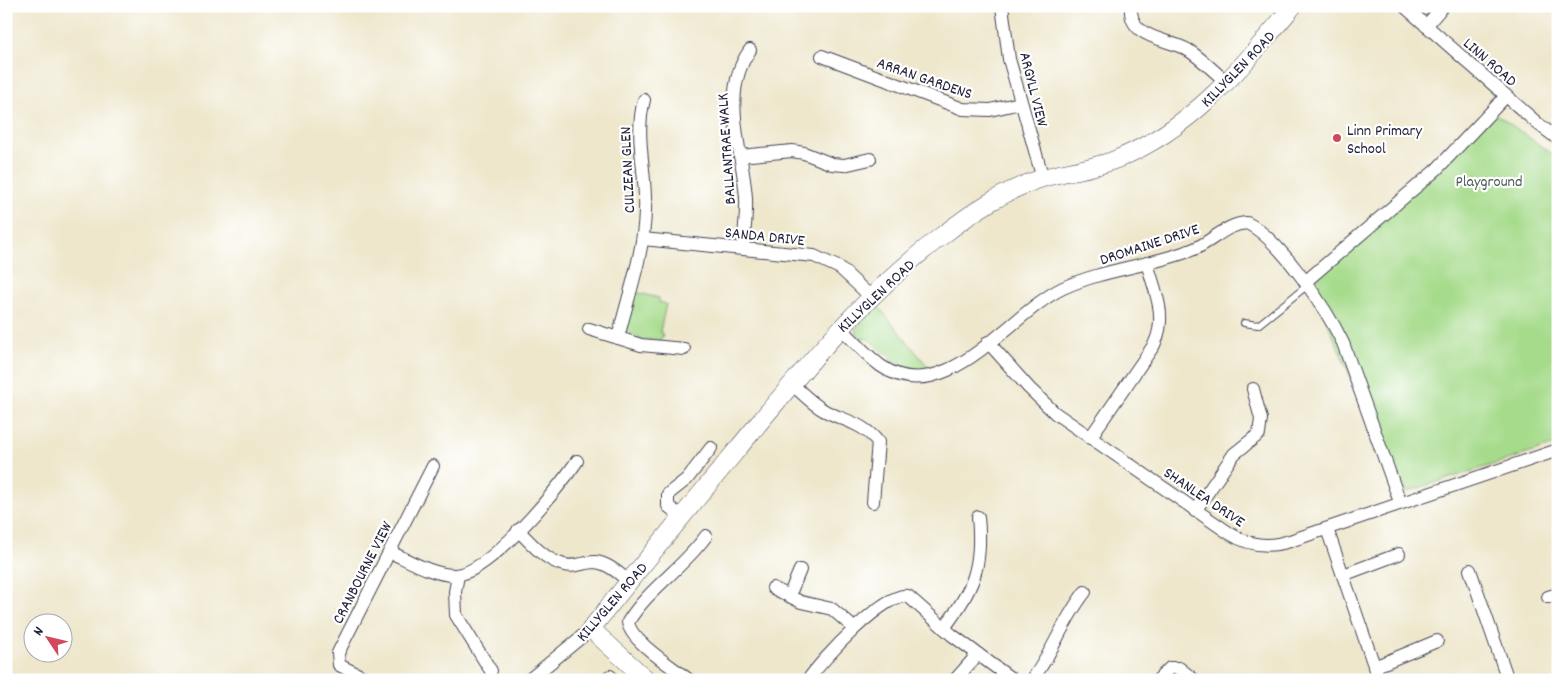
<svg xmlns="http://www.w3.org/2000/svg" width="1564" height="686" viewBox="0 0 1564 686" font-family="Dekko,sans-serif">
  <style>
    .green { fill: #a6db8b; stroke: #647e63 }
    .lines { fill: none; stroke-linecap: round; stroke-linejoin: round }
    .lane-casing { stroke: #414051; stroke-width: 8 }
    .street-casing { stroke: #414051; stroke-width: 14 }
    .secondary-casing { stroke: #414051; stroke-width: 19 }
    .lane { stroke: #fff; stroke-width: 6 }
    .street { stroke: #fff; stroke-width: 12 }
    .secondary { stroke: #fff; stroke-width: 18 }
    .poi-dot { fill: #d1495b; stroke: #fff; stroke-width: 2 }
    .labels { text-anchor: middle; stroke-width: 4.5; stroke-linejoin: round; paint-order: stroke }
    .street-label { font-size: 16px; fill: #22223b; stroke: #fff }
    .poi-label { font-size: 16px; fill: #22223b; stroke: #fff; text-anchor: start }
    .park-label { font-size: 16px; fill: #4a5a53; stroke: #fff }
  </style>
  <rect width="100%" height="100%" fill="#fff"/>
  <filter id="ink" filterUnits="userSpaceOnUse"><feTurbulence type="fractalNoise" baseFrequency=".02" numOctaves="2"/><feDisplacementMap in="SourceGraphic" scale="10" xChannelSelector="R" yChannelSelector="G"/><feConvolveMatrix kernelMatrix="1 2 1 2 8 2 1 2 1" color-interpolation-filters="sRGB"/></filter>
  <filter id="wash" filterUnits="userSpaceOnUse"><feTurbulence type="fractalNoise" baseFrequency=".0096" numOctaves="4" result="noise"/><feDisplacementMap in="SourceGraphic" scale="20" xChannelSelector="R" yChannelSelector="G"/><feGaussianBlur stdDeviation="1.12" result="paint"/><feColorMatrix in="noise" values="0 0 0 0 0 0 0 0 0 0 0 0 0 0 0 0 0 1.4 0 .05"/><feComposite in="paint" operator="in"/></filter>
  <g filter="url(#wash)">
    <rect width="100%" height="100%" fill="#eee7cc"/>
    <g class="green">
      <polygon points="1496,114 1558,158 1558,444 1400,494 1311,283"/>
      <polygon points="635,292 659,298 659,302 666,304 660,332 663,334 661,340 638,340 639,337 633,336 626,330"/>
      <polygon points="878,306 929,368 919,370 891,364 890,355 880,350 869,339 860,338 855,329"/>
    </g>
  </g>
  <g filter="url(#ink)">
    <g class="lines">
      <g class="lane-casing">
        <polyline id="lane" points="1244,323 1258,325 1308,285"/>
      </g>
      <g class="street-casing">
        <g id="street">
          <polyline points="1002,6 1009,59 1043,179"/>
          <path d="M1131,6C1128,39 1167,38 1188,50C1202,59 1215,72 1227,83"/>
          <polyline points="1404,6 1537,123 1558,139"/>
          <polyline points="1426,26 1443,6"/>
          <polyline points="822,56 963,109 990,110 1020,103"/>
          <polyline points="740,156 792,151 804,153 832,164 844,165 870,159"/>
          <polyline points="643,239 814,256 840,268 870,296"/>
          <path d="M743,248C744,232 747,214 746,198C743,150 719,93 750,50"/>
          <polyline points="1305,282 1437,169 1506,96"/>
          <path d="M840,327C853,340 866,355 881,366C945,411 1010,313 1063,288C1104,269 1152,266 1194,249C1213,241 1226,224 1247,223C1280,239 1327,310 1343,343L1400,502"/>
          <polyline points="589,329 641,345 684,349"/>
          <path d="M618,338C628,296 644,253 645,211C647,173 634,137 644,100"/>
          <path d="M988,342L1029,388L1055,413L1229,533C1249,546 1268,548 1290,541L1558,450"/>
          <path d="M792,384C802,393 812,404 825,411C845,421 863,423 878,442L873,502"/>
          <path d="M1090,438L1154,345C1168,316 1155,292 1147,263"/>
          <polyline points="1195,511 1234,454 1259,434 1261,419 1253,389"/>
          <polyline points="682,517 668,506 668,494 687,479 711,448"/>
          <polyline points="1327,529 1379,680"/>
          <path d="M518,530C531,543 543,558 561,564C573,569 583,562 595,562C608,563 619,574 629,581"/>
          <path d="M390,552C410,561 433,575 455,575C489,574 558,489 577,461"/>
          <polyline points="1470,570 1508,680"/>
          <polyline points="458,575 455,592 456,615 491,671"/>
          <polyline points="1343,575 1399,554"/>
          <polyline points="773,588 801,602 832,609 854,628"/>
          <polyline points="789,596 800,570"/>
          <polyline points="1548,597 1558,594"/>
          <path d="M944,628C973,590 983,567 978,517"/>
          <polyline points="1374,667 1437,641"/>
          <polyline points="610,676 614,680"/>
          <polyline points="369,680 339,665 338,653 433,466"/>
          <polyline points="529,680 591,629"/>
          <path d="M689,680C674,668 630,641 628,622C649,588 683,568 706,536"/>
          <path d="M808,680C821,661 885,591 908,596L952,635L1013,680"/>
          <polyline points="955,680 978,654"/>
          <path d="M1032,680C1053,652 1063,620 1085,592"/>
          <polyline points="1158,680 1170,668 1179,668 1194,680"/>
        </g>
      </g>
      <g class="secondary-casing">
        <path id="secondary" d="M647,680L591,629C640,567 690,507 740,446C802,371 862,297 939,238C971,213 1004,190 1043,178C1067,171 1093,169 1117,159C1192,129 1243,66 1293,6"/>
      </g>
      <use href="#lane" class="lane"/>
      <use href="#street" class="street"/>
      <use href="#secondary" class="secondary"/>
    </g>
  </g>
  <circle class="poi-dot" cx="1337" cy="138" r="5"/>
  <g class="labels">
    <g class="street-label">
      <text transform="translate(1491 61) rotate(41)" y="6">LINN ROAD</text>
      <text transform="translate(1237 68) rotate(-46)" y="6">KILLYGLEN ROAD</text>
      <text transform="translate(925 77) rotate(19)" y="6">ARRAN GARDENS</text>
      <text transform="translate(1035 89) rotate(76)" y="6">ARGYLL VIEW</text>
      <text transform="translate(725 149) rotate(-94)" y="6">BALLANTRAE WALK</text>
      <text transform="translate(626 170) rotate(-93)" y="6">CULZEAN GLEN</text>
      <text transform="translate(765 235) rotate(6)" y="6">SANDA DRIVE</text>
      <text transform="translate(1149 243) rotate(-18)" y="6">DROMAINE DRIVE</text>
      <text transform="translate(875 295) rotate(-43)" y="6">KILLYGLEN ROAD</text>
      <text transform="translate(1205 496) rotate(34)" y="6">SHANLEA DRIVE</text>
      <text transform="translate(361 572) rotate(-63)" y="6">CRANBOURNE VIEW</text>
      <text transform="translate(611 601) rotate(-49)" y="6">KILLYGLEN ROAD</text>
    </g>
    <g class="poi-label">
      <text x="1347" y="135">Linn Primary<tspan x="1347" dy="18">School</tspan></text>
    </g>
    <g class="park-label">
      <text x="1489" y="186">Playground</text>
    </g>
  </g>
  <rect width="1564" height="686" fill="none" stroke="#fff" stroke-width="25"/>
  <g transform="translate(48 638) rotate(305)"><circle r="24" fill="#ffffff" stroke="#a7a7b1"/>
  <path d="M0-4L9 19L0 12L-9 19Z" fill="#d1495b"/>
  <text y="-8" font-size="14" font-weight="bold" text-anchor="middle" fill="#22223b">N</text>
  </g>
</svg>
